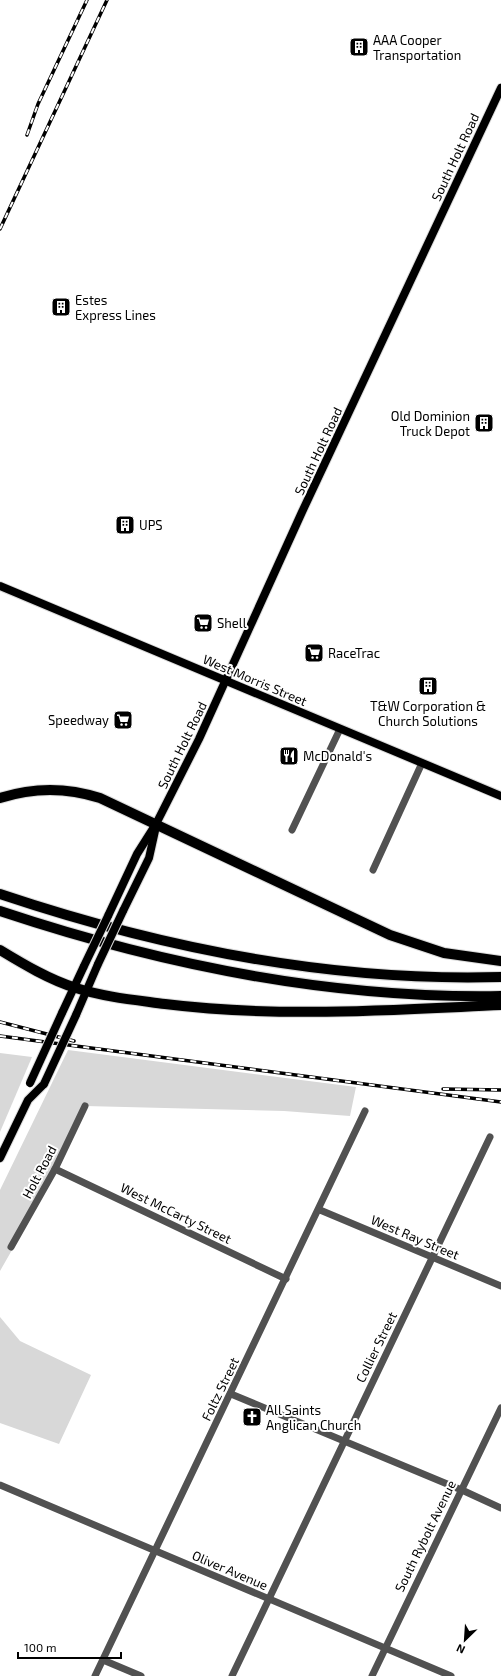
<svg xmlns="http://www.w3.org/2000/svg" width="501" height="1676" viewBox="0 0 501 1676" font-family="'Exo 2',sans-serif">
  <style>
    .green { fill: #d8d8d8 }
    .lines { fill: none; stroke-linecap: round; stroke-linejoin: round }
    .major-casing { stroke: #dbdbdb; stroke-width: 10 }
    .highway-casing { stroke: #dbdbdb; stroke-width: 12 }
    .minor { stroke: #515151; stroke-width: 7 }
    .major { stroke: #000; stroke-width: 8 }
    .highway { stroke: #000; stroke-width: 10 }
    .rail-casing { stroke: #000; stroke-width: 3.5 }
    .rail { stroke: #fff; stroke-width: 2; stroke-dasharray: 6; stroke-linecap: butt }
    .major-bridge-casing { stroke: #dbdbdb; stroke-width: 10; stroke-linecap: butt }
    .major-bridge { stroke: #000; stroke-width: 8 }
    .labels { text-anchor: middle; stroke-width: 4; stroke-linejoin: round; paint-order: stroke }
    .poi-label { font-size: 13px; fill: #000; stroke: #fff; text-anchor: start }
    .street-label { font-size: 13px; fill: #000; stroke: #fff }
  </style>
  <rect width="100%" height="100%" fill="#fff"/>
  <g class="green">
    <polygon points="68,1050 356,1087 350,1116 284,1111 85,1106 56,1173 0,1271 0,1190"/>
    <polygon points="0,1053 32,1057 0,1132"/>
    <polygon points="0,1317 20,1341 91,1375 59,1444 0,1423"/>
  </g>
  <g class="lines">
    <g class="major-casing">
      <g id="major">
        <polyline points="0,586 501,796"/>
        <polyline points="123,911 149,858 155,831"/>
        <polyline points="108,916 137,854 156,824 199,739 302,512 501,88"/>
        <polyline points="62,1013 84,966"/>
        <polyline points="76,1015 98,964"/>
        <polyline points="0,1158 28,1100 44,1084"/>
      </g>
    </g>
    <g class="highway-casing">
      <g id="highway">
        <path d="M0,798C34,787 66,787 100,798L390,935L444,953L501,961"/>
        <path d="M0,894C161,948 330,982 501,977"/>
        <path d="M0,911C162,965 330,999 501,996"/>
        <path d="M0,950C23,964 50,980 76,988C104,997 136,1000 165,1004C277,1018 389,1010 501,1005"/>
      </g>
    </g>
    <g class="minor">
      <polyline points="292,830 340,729"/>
      <polyline points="373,870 422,763"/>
      <polyline points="55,1169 286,1279"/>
      <polyline points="320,1210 501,1286"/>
      <polyline points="11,1247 55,1169 85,1106"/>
      <polyline points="231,1394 464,1491 501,1508"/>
      <polyline points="0,1485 451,1676"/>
      <polyline points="103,1660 141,1676"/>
      <polyline points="95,1676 365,1111"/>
      <polyline points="232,1676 490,1137"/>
      <polyline points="372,1676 501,1408"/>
    </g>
    <use href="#major" class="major"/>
    <use href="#highway" class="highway"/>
    <g class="rail-casing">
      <g id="rail">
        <polyline points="27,135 38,104 87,0"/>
        <polyline points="0,229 107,0"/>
        <polyline points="0,1022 74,1041"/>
        <polyline points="0,1036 501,1102"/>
        <polyline points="443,1089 501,1090"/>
      </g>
    </g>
    <use href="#rail" class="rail"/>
    <g class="major-bridge-casing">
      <g id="major-bridge">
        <polyline points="98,964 123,911"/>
        <polyline points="84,966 108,916"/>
        <polyline points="30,1083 62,1013"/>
        <polyline points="44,1084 76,1015"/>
      </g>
    </g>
    <use href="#major-bridge" class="major-bridge"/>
  </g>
  <defs>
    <g id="building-square" transform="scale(1)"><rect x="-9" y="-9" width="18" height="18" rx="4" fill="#000" stroke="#fff"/><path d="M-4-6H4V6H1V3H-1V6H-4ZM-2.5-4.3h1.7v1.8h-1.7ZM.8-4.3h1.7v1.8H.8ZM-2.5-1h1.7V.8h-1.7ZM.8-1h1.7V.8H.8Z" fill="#fff"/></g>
    <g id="supermarket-square" transform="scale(1)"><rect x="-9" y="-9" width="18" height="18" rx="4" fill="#000" stroke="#fff"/><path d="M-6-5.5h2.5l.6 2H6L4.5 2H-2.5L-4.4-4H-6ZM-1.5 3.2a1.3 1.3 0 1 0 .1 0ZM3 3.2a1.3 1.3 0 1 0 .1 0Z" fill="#fff"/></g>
    <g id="restaurant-square" transform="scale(1)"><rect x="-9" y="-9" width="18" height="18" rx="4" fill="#000" stroke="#fff"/><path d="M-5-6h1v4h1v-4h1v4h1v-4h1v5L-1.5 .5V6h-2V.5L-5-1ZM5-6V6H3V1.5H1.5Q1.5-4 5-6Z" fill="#fff"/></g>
    <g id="church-square" transform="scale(1)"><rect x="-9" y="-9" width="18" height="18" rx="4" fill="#000" stroke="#fff"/><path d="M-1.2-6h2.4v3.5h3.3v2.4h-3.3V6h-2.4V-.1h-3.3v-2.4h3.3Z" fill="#fff"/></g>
  </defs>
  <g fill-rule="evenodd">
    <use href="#building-square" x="359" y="47"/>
    <use href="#building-square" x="61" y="307"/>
    <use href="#building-square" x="484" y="423"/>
    <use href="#building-square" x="125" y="525"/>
    <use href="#supermarket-square" x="203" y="623"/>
    <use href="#supermarket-square" x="314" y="653"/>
    <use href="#building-square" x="428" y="686"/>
    <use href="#supermarket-square" x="123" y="720"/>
    <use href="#restaurant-square" x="289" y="756"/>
    <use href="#church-square" x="252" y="1417"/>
  </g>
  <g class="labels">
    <g class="poi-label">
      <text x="373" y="45">AAA Cooper<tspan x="373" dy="15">Transportation</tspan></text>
      <text x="75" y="305">Estes<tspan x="75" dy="15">Express Lines</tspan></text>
      <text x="470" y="421" text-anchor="end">Old Dominion<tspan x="470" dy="15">Truck Depot</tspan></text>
      <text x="139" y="530">UPS</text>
      <text x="217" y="628">Shell</text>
      <text x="328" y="658">RaceTrac</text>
      <text x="428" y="711" text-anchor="middle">T&amp;W Corporation &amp;<tspan x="428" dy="15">Church Solutions</tspan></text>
      <text x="109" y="725" text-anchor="end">Speedway</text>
      <text x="303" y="761">McDonald's</text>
      <text x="266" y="1415">All Saints<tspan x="266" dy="15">Anglican Church</tspan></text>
    </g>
    <g class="street-label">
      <text transform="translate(455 157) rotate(-65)" y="5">South Holt Road</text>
      <text transform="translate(318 451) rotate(-65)" y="5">South Holt Road</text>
      <text transform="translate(255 680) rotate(23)" y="5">West Morris Street</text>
      <text transform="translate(182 745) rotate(-64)" y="5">South Holt Road</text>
      <text transform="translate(39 1172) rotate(-62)" y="5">Holt Road</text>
      <text transform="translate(176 1213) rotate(26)" y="5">West McCarty Street</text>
      <text transform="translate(415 1237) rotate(23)" y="5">West Ray Street</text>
      <text transform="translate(376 1347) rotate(-64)" y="5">Collier Street</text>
      <text transform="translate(220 1389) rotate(-64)" y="5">Foltz Street</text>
      <text transform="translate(425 1536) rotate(-64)" y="5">South Rybolt Avenue</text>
      <text transform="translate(230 1570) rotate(23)" y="5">Oliver Avenue</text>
    </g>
  </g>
  <g transform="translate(465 1640) rotate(205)" stroke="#ffffff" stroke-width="3" paint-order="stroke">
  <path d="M0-3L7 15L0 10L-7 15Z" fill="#000000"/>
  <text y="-6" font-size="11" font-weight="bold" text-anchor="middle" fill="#000000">N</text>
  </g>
  <path d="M18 1652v6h103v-6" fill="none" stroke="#000000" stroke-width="2"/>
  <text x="24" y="1652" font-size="12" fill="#000000" stroke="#ffffff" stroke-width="3" paint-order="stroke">100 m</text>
</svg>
